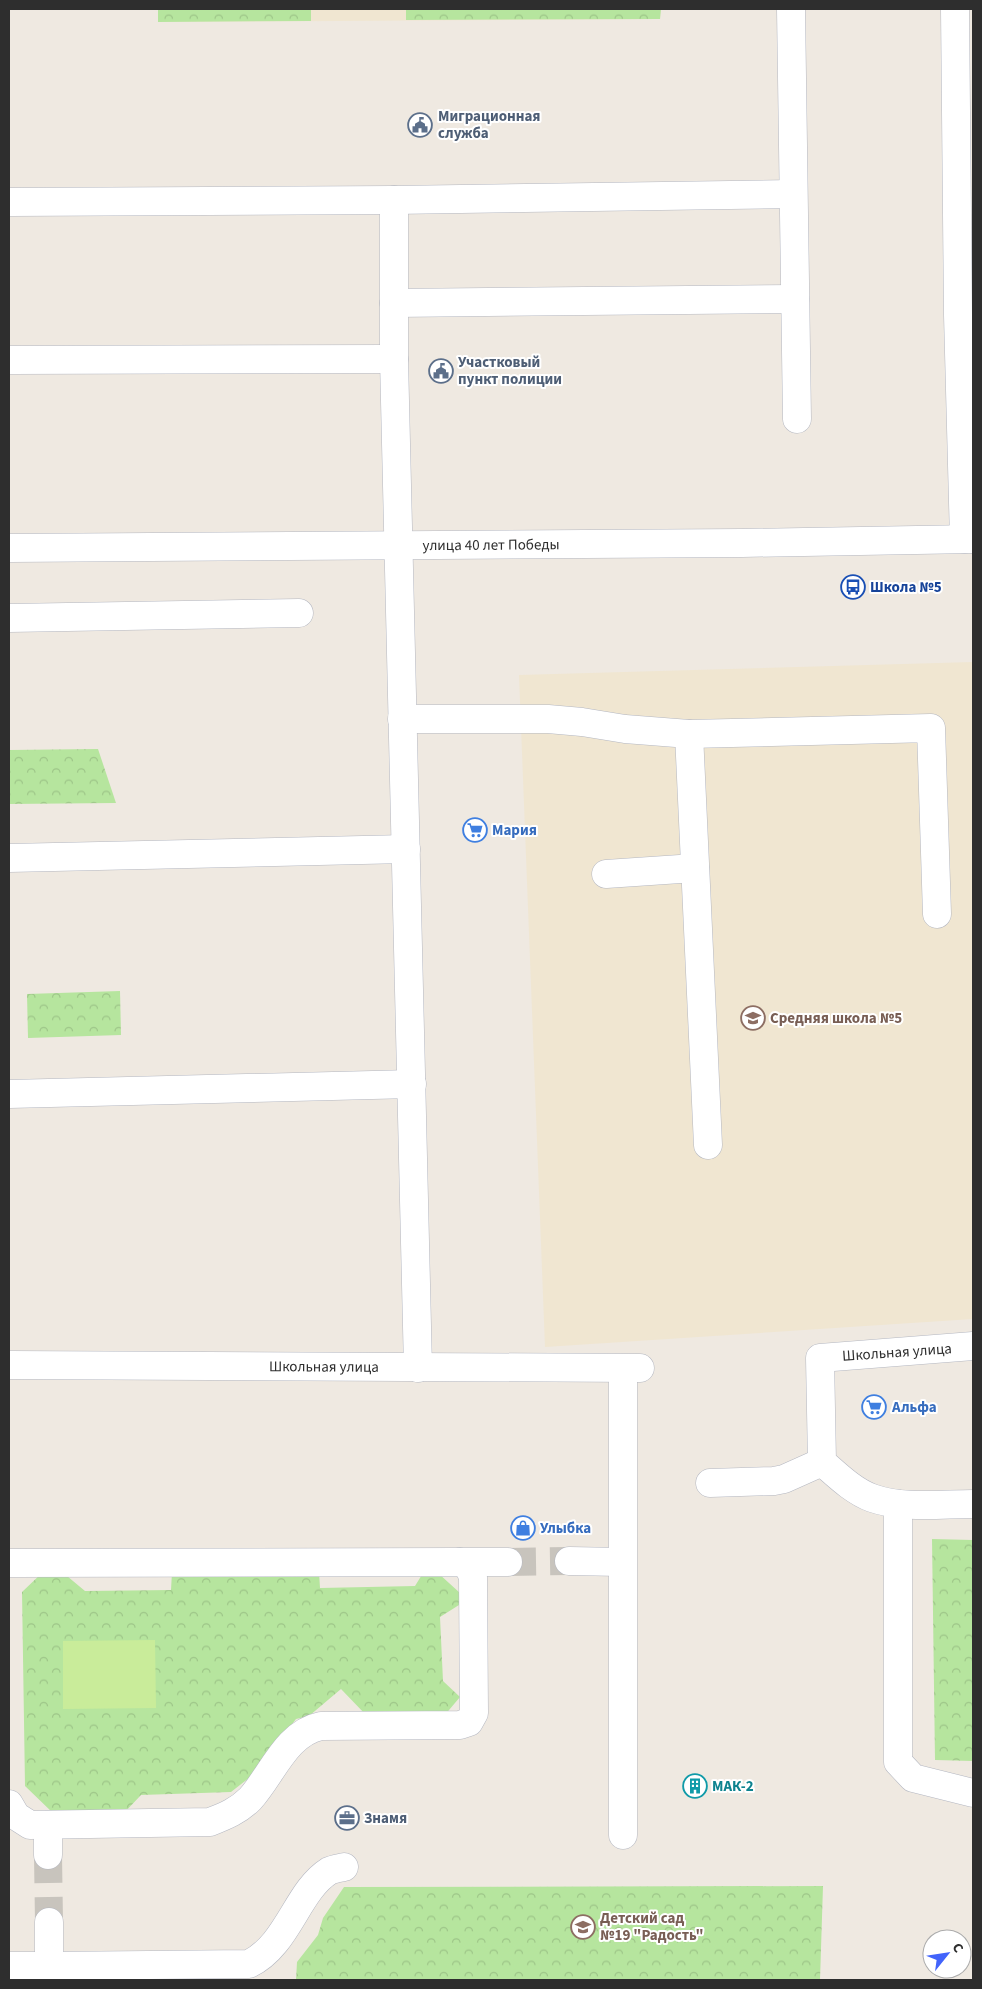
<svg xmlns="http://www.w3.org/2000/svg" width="982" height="1989" viewBox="0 0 982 1989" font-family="'Source Sans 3',sans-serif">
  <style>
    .education { fill: #f0e6d1 }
    .park { fill: url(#park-crowns) }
    .pitch { fill: #c9ec9a }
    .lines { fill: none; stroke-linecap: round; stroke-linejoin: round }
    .minor-tunnel { stroke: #c8c4bd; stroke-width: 28; stroke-dasharray: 28 14; stroke-linecap: butt }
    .minor-casing { stroke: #b4b7c1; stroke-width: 29 }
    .minor { stroke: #fff; stroke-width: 28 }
    .labels { text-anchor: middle; stroke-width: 4; stroke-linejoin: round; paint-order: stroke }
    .service-label { font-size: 15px; font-weight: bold; fill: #4e5e75; stroke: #fff; text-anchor: start }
    .street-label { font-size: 15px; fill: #2e2e2e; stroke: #fff }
    .transit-label { font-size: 15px; font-weight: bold; fill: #164399; stroke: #fff; text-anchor: start }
    .shop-label { font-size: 15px; font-weight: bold; fill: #366cbe; stroke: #fff; text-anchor: start }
    .education-label { font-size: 15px; font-weight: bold; fill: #785e54; stroke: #fff; text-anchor: start }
    .culture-label { font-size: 15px; font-weight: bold; fill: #0d838f; stroke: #fff; text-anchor: start }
  </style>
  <defs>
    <pattern id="park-crowns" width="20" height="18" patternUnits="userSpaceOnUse" patternTransform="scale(1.25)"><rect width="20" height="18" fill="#b6e59e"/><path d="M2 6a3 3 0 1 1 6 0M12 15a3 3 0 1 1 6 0" fill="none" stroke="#9dc588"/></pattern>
  </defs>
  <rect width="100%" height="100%" fill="#efe9e1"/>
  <g class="education">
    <polygon points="158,9 661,9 660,19 158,22"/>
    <polygon points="973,662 973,1319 545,1347 519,675"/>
  </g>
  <g class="park">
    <polygon points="158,9 311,9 311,21 158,22"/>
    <polygon points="406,9 661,9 660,19 406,20"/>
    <polygon points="98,749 116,803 9,804 9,750"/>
    <polygon points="120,991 121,1035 28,1038 27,994"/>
    <polygon points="932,1539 973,1540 973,1761 935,1760"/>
    <polygon points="44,1571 61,1571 85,1591 171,1590 172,1572 319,1572 320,1588 415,1586 423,1573 438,1573 460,1593 459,1605 440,1617 443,1681 460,1697 444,1716 366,1715 341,1689 309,1716 296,1719 254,1774 231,1792 141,1795 124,1813 54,1814 25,1786 22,1592"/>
    <polygon points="823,1886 820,1980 296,1980 297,1962 318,1935 323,1918 344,1887"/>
  </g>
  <polygon class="pitch" points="155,1640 156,1708 63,1709 63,1641"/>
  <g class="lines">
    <g class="minor-tunnel">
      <polyline points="508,1562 569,1561"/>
      <polyline points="48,1855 49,1922"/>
    </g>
    <g class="minor-casing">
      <g id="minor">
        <polyline points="791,9 797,419"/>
        <polyline points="955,9 958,315 964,539"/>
        <polyline points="394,200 394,359 418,1368"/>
        <polyline points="9,202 394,200 793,194"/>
        <polyline points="394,303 795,299"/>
        <polyline points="9,360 394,359"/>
        <path id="s1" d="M9,548L742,543L973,539"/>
        <polyline points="9,618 299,613"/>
        <polyline points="402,719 548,719 582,722 625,729 689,734 931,728 937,914"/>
        <polyline points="689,734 708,1145"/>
        <polyline points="9,858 406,849"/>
        <polyline points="606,874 695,868"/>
        <polyline points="9,1094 412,1084"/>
        <path d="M973,1346L820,1358L822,1462C837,1475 853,1491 872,1498C903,1509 941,1504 973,1504"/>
        <path id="s2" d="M9,1365L640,1368"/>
        <polyline points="623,1369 623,1835"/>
        <polyline points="710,1483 774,1481 784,1479 822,1462"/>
        <polyline points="898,1504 898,1762 913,1778 973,1793"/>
        <polyline points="569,1561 621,1562"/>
        <polyline points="460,1562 508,1562"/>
        <path d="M9,1563L460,1562L469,1567L473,1577L474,1713L469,1722L460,1725L321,1726C286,1733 272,1775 250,1799C238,1811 225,1816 210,1822L30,1825L16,1816L9,1804"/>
        <polyline points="48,1825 48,1855"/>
        <polyline points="9,1966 49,1966 49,1922"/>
        <path d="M49,1966L249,1964C288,1945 297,1891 329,1871C333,1869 340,1868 344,1867"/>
      </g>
    </g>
    <use href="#minor" class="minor"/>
  </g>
  <defs>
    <g id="civic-ring" transform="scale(1.25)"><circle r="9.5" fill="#fff" stroke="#5c6f8a" stroke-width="1.5"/><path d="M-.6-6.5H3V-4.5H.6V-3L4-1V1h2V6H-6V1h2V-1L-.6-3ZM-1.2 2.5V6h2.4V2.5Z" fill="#5c6f8a"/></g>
    <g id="bus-ring" transform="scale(1.25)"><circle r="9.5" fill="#fff" stroke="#1a4fb4" stroke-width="1.5"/><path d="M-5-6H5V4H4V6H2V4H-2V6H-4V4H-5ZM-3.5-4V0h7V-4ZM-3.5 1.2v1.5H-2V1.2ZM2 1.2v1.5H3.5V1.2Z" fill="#1a4fb4"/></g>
    <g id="supermarket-ring" transform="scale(1.25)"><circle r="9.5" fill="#fff" stroke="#3f7fe0" stroke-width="1.5"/><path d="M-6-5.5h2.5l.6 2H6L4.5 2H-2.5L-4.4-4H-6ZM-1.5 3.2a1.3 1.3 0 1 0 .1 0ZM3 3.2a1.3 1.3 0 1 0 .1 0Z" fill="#3f7fe0"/></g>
    <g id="school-ring" transform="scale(1.25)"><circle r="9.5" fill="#fff" stroke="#8d6e63" stroke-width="1.5"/><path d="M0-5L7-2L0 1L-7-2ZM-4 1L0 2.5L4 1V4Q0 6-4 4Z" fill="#8d6e63"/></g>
    <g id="shop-ring" transform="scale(1.25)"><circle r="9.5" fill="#fff" stroke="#3f7fe0" stroke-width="1.5"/><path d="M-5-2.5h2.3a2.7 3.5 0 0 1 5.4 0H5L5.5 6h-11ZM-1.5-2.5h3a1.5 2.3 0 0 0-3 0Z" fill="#3f7fe0"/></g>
    <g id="building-ring" transform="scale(1.25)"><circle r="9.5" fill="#fff" stroke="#0f9aa8" stroke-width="1.5"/><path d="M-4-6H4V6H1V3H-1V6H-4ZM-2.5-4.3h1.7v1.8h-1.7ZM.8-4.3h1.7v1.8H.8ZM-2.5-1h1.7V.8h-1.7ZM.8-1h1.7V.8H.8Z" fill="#0f9aa8"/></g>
    <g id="office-ring" transform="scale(1.25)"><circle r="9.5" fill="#fff" stroke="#5c6f8a" stroke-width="1.5"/><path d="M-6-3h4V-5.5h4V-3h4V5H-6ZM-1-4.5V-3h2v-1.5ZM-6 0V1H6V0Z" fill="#5c6f8a"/></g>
  </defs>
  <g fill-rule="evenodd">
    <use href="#civic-ring" x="420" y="125"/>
    <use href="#civic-ring" x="441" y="371"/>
    <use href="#bus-ring" x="853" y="587"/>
    <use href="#supermarket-ring" x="475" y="830"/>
    <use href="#school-ring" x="753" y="1018"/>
    <use href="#supermarket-ring" x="874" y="1407"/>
    <use href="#shop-ring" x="523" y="1528"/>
    <use href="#building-ring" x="695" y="1786"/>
    <use href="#office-ring" x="347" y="1818"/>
    <use href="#school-ring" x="583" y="1927"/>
  </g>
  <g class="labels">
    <g class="service-label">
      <text x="438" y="121">Миграционная<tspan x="438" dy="17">служба</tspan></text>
      <text x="458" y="367">Участковый<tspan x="458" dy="17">пункт полиции</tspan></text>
      <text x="364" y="1823">Знамя</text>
    </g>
    <g class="street-label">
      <text dy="5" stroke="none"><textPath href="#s1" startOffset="482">улица 40 лет Победы</textPath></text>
      <text transform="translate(897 1352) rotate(-4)" y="5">Школьная улица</text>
      <text dy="5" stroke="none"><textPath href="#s2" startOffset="315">Школьная улица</textPath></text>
    </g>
    <g class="transit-label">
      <text x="870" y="592">Школа №5</text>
    </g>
    <g class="shop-label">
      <text x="492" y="835">Мария</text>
      <text x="892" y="1412">Альфа</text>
      <text x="540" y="1533">Улыбка</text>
    </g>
    <g class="education-label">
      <text x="770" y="1023">Средняя школа №5</text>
      <text x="600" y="1923">Детский сад<tspan x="600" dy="17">№19 "Радость"</tspan></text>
    </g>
    <g class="culture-label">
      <text x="712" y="1791">МАК-2</text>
    </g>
  </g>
  <rect width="982" height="1989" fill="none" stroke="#2e2e2e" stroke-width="20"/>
  <g transform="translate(947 1954) rotate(60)"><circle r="24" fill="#ffffff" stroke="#ababab"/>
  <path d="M0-4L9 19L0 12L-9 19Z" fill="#4264fb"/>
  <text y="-8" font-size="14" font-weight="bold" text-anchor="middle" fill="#2e2e2e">С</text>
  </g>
</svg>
